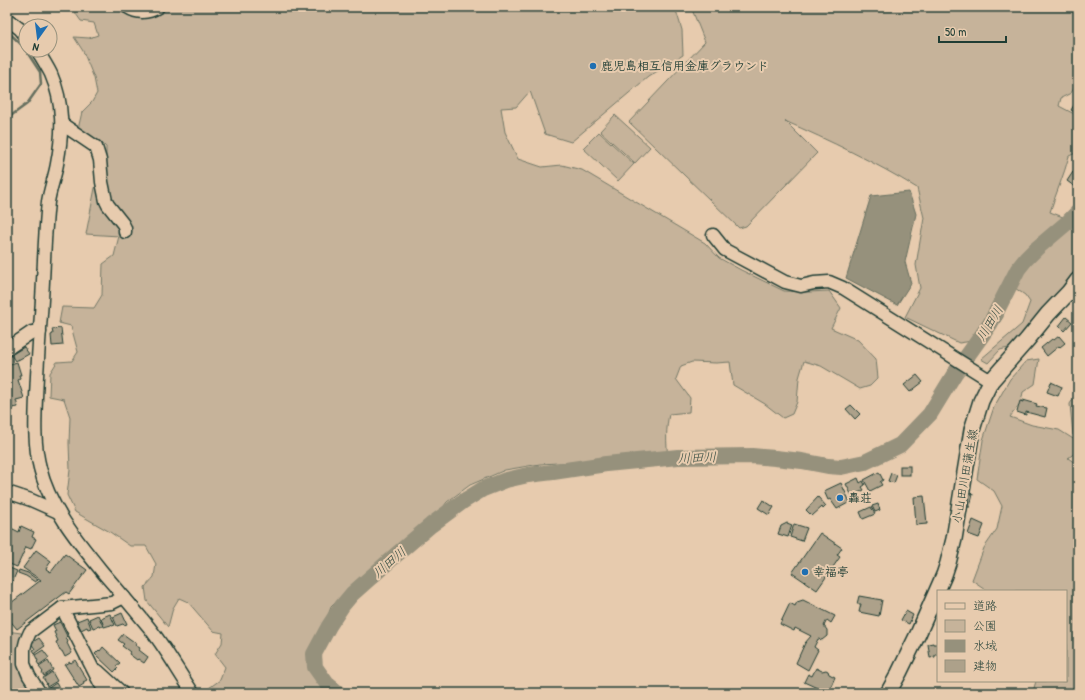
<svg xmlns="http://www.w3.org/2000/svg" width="1085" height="700" viewBox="0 0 1085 700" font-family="'Patrick Hand','Klee One',sans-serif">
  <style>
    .green { fill: #c6b39a; stroke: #727867 }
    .water { fill: #96917c; stroke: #666f5f }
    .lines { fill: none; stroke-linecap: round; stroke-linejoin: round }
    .stream { stroke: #666f5f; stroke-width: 2.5 }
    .river { stroke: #96917c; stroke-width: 16 }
    .building { fill: #ada18a; stroke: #1f3d34 }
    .minor-casing { stroke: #1f3d34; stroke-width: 15 }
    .major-casing { stroke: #1f3d34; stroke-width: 18 }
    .minor { stroke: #e7cbae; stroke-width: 12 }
    .major { stroke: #e7cbae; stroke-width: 15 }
    .poi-dot { fill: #1f6fb2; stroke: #e7cbae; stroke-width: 1.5 }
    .labels { text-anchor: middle; stroke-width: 4; stroke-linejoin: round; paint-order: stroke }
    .poi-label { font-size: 12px; font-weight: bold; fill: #1f3d34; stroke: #e7cbae; text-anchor: start }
    .street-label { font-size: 12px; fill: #1f3d34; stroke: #e7cbae }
    .water-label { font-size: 13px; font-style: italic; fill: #2b453b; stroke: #e7cbae }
  </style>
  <rect width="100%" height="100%" fill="#e7cbae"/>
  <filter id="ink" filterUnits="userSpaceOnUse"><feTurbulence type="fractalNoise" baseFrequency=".025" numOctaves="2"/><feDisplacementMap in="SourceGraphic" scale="8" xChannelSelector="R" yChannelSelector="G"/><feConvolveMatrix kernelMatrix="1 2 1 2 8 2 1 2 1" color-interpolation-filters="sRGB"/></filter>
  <g filter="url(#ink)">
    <g class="green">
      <path d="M75,7H675L682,30L683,55L648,77L571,142L545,134L530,91L516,107L501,108L505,132L518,159L542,167L562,165L582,170L705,243L719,258L741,270L784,291L809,292L829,291L841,308L831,328L858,340L876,359L878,378L870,386L860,389L821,366L804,361L799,378L797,402L792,414L783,418L765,404L733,385L730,362L716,363L692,362L681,366L676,379L690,398L689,412L669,414C666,429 666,442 668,457L540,464L505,470L470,485L447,502L414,547L360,578L331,607L317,645L318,672L325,689L331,693H212L209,688L220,680L225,667L215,654L222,643L223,633L213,631L188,602L179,598L173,608L168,627L147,601L145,587L154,577L156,564L146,546H130L110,532L75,512L67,495L70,470L69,443L70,417L64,399L49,396L50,373L57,362L72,361L78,352L71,326L59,323L62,307L94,308L102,295L103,264L114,256L119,236L86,234L95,188L106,164V147L101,142L81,134L78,129L82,112L92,102L97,93L94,78L83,51L74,37L89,38L98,35L94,23L81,21L76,14Z"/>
      <path d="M691,7H1078V82L1071,93L1061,98L1059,106L1078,116V152L1069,156C1064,175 1056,193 1050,212L1076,222L1078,220V272L1012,347L1000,350L988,363L981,359L1022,324L1030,302L1025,295L1006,282L1003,317L994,331L986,339L959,343L905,317L920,288L916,265L924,218L917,188C875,162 830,141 785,121L817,153L746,226L739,228L629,122L705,42Z"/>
      <polygon points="615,115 650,147 635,163 600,131"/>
      <polygon points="599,132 634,164 618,181 583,148"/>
      <polygon points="1039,359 1035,384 1023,392 1021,402 1010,417 1032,425 1059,430 1078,442 1078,451 1068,458 1078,465 1078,693 1030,693 1034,688 1036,681 1066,681 1066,591 988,591 972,580 984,548 997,529 1002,506 994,491 977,479 983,440 994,407 1010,379 1026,361"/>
      <polygon points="1078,391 1078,437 1073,435 1070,404"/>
      <polygon points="7,631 21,633 27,638 34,693 7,693"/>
    </g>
    <polygon class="water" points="909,192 916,214 905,262 911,283 897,305 846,278 871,196"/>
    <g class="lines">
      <polyline class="stream" points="7,31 23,46 40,72 41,84 27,104 12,115 7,121"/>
      <polyline class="river" points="338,693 327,684 315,667 314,654 329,626 342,606 352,594 397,554 431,525 462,502 483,489 506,480 528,475 553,472 606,464 678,457 752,456 775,458 802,461 828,466 841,467 865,462 900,445 930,414 955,373 990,324 1018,269 1026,259 1036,249 1069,221 1078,212"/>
    </g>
    <g class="building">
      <polygon points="1076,102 1078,103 1078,114 1071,110"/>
      <polygon points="1073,172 1078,175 1078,189 1067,181"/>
      <polygon points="1066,317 1072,322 1064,331 1059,326"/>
      <polygon points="61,328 63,345 52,346 51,335 53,334 52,329"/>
      <polygon points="1059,336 1065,343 1060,347 1059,346 1047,356 1041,348 1052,339 1054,340"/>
      <polygon points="24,347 29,354 18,360 18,359 15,361 11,355"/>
      <polygon points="17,362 21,375 19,375 20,379 18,380 24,398 16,400 18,407 12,408 10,402 9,403 7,397 7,365"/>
      <polygon points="917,375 923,382 910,392 904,385"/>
      <polygon points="1051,382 1062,387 1058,396 1047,392"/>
      <polygon points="1023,400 1037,404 1036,406 1047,408 1045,417 1026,412 1026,415 1017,412 1020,401 1023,402"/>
      <polygon points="851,405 860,414 855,419 846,409"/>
      <rect x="900" y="466" width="10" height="9"/>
      <polygon points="879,472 883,480 880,482 882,485 870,491 864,480"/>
      <polygon points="891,473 897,475 894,483 888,481"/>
      <polygon points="858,478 860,483 863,481 865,485 862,487 864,490 852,496 846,484"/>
      <polygon points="841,483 850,502 837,509 830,499 828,500 824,491"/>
      <polygon points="970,493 973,494 970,507 967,507"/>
      <polygon points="924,496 927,524 916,525 914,497"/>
      <polygon points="818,497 826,506 823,509 822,507 812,516 806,510"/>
      <polygon points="763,500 774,507 769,515 758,508"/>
      <polygon points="878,504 880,510 875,512 872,506"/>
      <polygon points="871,507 875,514 863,519 860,512"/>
      <polygon points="973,520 984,525 979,538 968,534"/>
      <polygon points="787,523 792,525 788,537 778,534 781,526"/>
      <polygon points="794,524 807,528 802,541 790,537"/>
      <polygon points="7,526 19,532 21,526 34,532 32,537 36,539 31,549 26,547 17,567 7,563"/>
      <polygon points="820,533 842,548 837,555 840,557 817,590 792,573"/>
      <polygon points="36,550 51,561 46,569 51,572 65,554 87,570 69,594 66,592 17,629 7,617 7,606 41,580 23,568"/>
      <polygon points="7,567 17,571 7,594"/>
      <polygon points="19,570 28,573 38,580 35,582 26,576 18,573"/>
      <polygon points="859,596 882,600 879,616 859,612 861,604 857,604"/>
      <polygon points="803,600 835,616 831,623 827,620 824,626 827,630 827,636 822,640 818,639 814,647 818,650 808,670 796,663 805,643 811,636 795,628 794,631 780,624 790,603 795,606 797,602"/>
      <polygon points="906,611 913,615 909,624 901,620"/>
      <polygon points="122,613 127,624 124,625 123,624 117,626 113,617"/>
      <polygon points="110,614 115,625 112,626 111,625 104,627 101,618"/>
      <polygon points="98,615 103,626 100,627 99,626 93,628 89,619"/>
      <polygon points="87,617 91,628 88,629 87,627 81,630 77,621"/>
      <polygon points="60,622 67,636 66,637 68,642 67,643 72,653 65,657 62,651 60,651 56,642 58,641 54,632 56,631 53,625"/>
      <polygon points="123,634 137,644 135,645 140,648 139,650 148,657 144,663 138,659 137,660 129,654 130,652 122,646 124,644 118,640"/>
      <polygon points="39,638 45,646 35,653 33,650 35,649 31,643"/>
      <polygon points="933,643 933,644 938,644 938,655 935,655 935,657 930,658 928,644"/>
      <polygon points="103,647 120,663 116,666 118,668 114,672 95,654 99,650 100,651"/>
      <polygon points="43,650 49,658 39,665 37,662 38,661 35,655"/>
      <polygon points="75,660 87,680 83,682 84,684 79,687 65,665 70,662 71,663"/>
      <polygon points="48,661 53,670 44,676 42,673 43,672 39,667"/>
      <polygon points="816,668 822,671 826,670 828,671 829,674 835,677 828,693 804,682 808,674 812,676"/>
      <polygon points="52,672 57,681 47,687 46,684 47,684 43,678"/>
      <polygon points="56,683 61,692 50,693 47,689"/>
    </g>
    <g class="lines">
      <g class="minor-casing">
        <g id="minor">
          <path d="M127,7C138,14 147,14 158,7"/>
          <polyline points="7,19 20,29 26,36"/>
          <path d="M37,50C42,58 47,66 51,74C64,104 63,133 57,164C55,176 50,189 48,202C44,239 44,276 41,314C39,342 37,370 36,398C35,421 34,445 40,468C50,509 79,543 105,575C120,592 134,609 148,626C165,647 178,671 193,693"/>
          <polyline points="62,124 96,147 100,160 102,182 106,201 108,205 123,224 125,228 125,232"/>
          <polyline points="713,235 725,250 785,282 801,286 814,283 829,282 843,288 991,381"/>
          <polyline points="7,349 32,332 40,332"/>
          <polyline points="7,492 31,500 58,512"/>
          <polyline points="62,608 100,683 107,693"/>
          <polyline points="98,671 122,693"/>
          <polyline points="40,693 29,676 24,664 24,649 26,641 30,632 62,608 112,603 124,597"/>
        </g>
      </g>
      <g class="major-casing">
        <polyline id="major" points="888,693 899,673 918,634 944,575 948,563 954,539 972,430 981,401 991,381 1027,340 1048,314 1069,292 1078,280"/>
      </g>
      <use href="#minor" class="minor"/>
      <use href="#major" class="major"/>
    </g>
  </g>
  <g class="poi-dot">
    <circle cx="593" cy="66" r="4"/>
    <circle cx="840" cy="498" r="4"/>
    <circle cx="805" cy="572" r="4"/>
  </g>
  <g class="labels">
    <g class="poi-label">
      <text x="601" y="70">鹿児島相互信用金庫グラウンド</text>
      <text x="848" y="502">轟荘</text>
      <text x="813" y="576">幸福亭</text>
    </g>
    <g class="street-label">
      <text transform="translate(965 476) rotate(-80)" y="4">小山田川田蒲生線</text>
    </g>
    <g class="water-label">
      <text transform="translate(989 323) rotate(-59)" y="5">川田川</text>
      <text transform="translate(697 457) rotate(-2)" y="5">川田川</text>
      <text transform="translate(389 562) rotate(-41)" y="5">川田川</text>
    </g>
  </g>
  <rect width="1085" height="700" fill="none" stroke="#e7cbae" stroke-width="24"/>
  <rect x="12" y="12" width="1061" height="676" fill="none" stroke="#1f3d34" stroke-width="1.5" filter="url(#ink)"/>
  <rect x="937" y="590" width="130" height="92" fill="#e7cbae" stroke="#97927d"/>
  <rect x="945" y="603" width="20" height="6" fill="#e7cbae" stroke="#97927d"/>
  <text x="973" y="610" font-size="12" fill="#1f3d34">道路</text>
  <rect x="945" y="620" width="20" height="12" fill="#c6b39a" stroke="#97927d"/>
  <text x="973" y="630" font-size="12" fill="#1f3d34">公園</text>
  <rect x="945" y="640" width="20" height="12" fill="#96917c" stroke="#97927d"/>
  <text x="973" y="650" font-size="12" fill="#1f3d34">水域</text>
  <rect x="945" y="660" width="20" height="12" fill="#ada18a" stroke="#97927d"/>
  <text x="973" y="670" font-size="12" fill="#1f3d34">建物</text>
  <g transform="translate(38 38) rotate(194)"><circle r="19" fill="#e7cbae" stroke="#97927d"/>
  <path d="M0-3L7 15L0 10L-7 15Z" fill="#1f6fb2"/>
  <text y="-6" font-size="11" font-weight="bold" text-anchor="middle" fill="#1f3d34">N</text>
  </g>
  <path d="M939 36v6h67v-6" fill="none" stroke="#1f3d34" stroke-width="2"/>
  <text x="945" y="36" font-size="12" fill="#1f3d34" stroke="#e7cbae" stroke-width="3" paint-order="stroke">50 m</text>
</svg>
